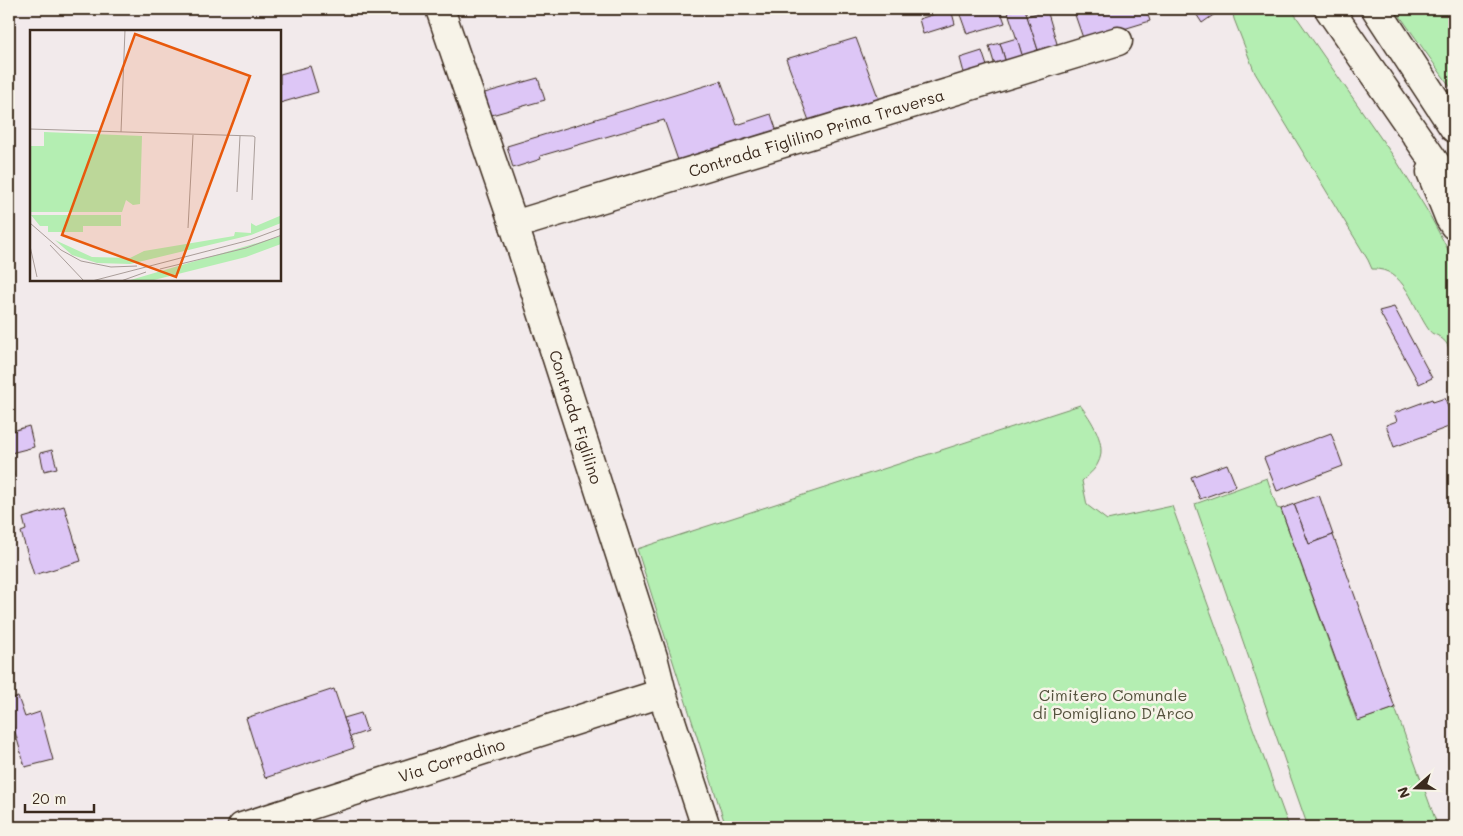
<svg xmlns="http://www.w3.org/2000/svg" width="1463" height="836" viewBox="0 0 1463 836" font-family="Mali,sans-serif">
  <style>
    .green { fill: #b4eeb2; stroke: #788c68 }
    .building { fill: #ddc6f6; stroke: #3b2a1e }
    .lines { fill: none; stroke-linecap: round; stroke-linejoin: round }
    .minor-casing { stroke: #3b2a1e; stroke-width: 31 }
    .highway-casing { stroke: #3b2a1e; stroke-width: 31 }
    .minor { stroke: #f7f3e8; stroke-width: 28 }
    .highway { stroke: #f7f3e8; stroke-width: 28 }
    .labels { text-anchor: middle; stroke-width: 5; stroke-linejoin: round; paint-order: stroke }
    .street-label { font-size: 16px; fill: #3b2a1e; stroke: #f7f3e8 }
    .park-label { font-size: 16px; fill: #53513c; stroke: #f7f3e8 }
    .inset-road { fill: none; stroke: #a99d99; stroke-width: 1 }
    .view { fill: #e8590c; fill-opacity: 0.15; stroke: #e8590c; stroke-width: 2.5 }
    .inset-edge { fill: none; stroke: #3b2a1e; stroke-width: 2.5 }
  </style>
  <rect width="100%" height="100%" fill="#f2eaeb"/>
  <filter id="ink" filterUnits="userSpaceOnUse"><feTurbulence type="fractalNoise" baseFrequency=".02" numOctaves="2"/><feDisplacementMap in="SourceGraphic" scale="10" xChannelSelector="R" yChannelSelector="G"/><feConvolveMatrix kernelMatrix="1 2 1 2 8 2 1 2 1" color-interpolation-filters="sRGB"/></filter>
  <g filter="url(#ink)">
    <g class="green">
      <path d="M1232,9H1291L1396,160L1428,212L1454,261V362C1451,354 1449,343 1441,338C1437,334 1432,335 1429,330C1413,308 1405,267 1372,269L1368,260L1255,73L1234,19Z"/>
      <polygon points="1395,9 1445,9 1454,23 1454,92"/>
      <path d="M1080,405C1091,419 1108,445 1098,463C1095,470 1087,476 1082,481L1087,505L1107,520L1172,506L1289,827H726L637,549Z"/>
      <polygon points="1267,478 1277,508 1281,509 1357,721 1395,708 1438,827 1308,827 1195,504"/>
    </g>
    <g class="building">
      <polygon points="951,9 955,24 923,34 919,19"/>
      <polygon points="958,9 1000,9 1005,23 967,34"/>
      <polygon points="1017,9 1025,9 1039,53 1023,58 1008,12"/>
      <polygon points="1073,9 1146,9 1150,21 1084,41"/>
      <polygon points="1193,9 1217,9 1219,11 1202,23"/>
      <polygon points="1047,10 1058,47 1039,53 1027,16"/>
      <polygon points="856,38 881,105 811,126 786,59"/>
      <polygon points="1017,38 1023,58 1006,63 1000,43"/>
      <polygon points="1000,43 1006,63 995,66 989,46"/>
      <polygon points="982,51 987,66 964,73 960,58"/>
      <polygon points="310,66 318,92 280,103 280,74"/>
      <polygon points="538,78 545,100 488,116 481,94"/>
      <polygon points="721,81 737,125 771,114 778,135 680,166 664,120 540,156 541,159 513,168 507,146"/>
      <polygon points="1394,307 1432,378 1419,384 1379,311"/>
      <polygon points="1445,398 1454,425 1394,447 1386,425 1397,421 1394,413 1432,399 1433,402"/>
      <polygon points="29,426 34,447 11,453 9,446 9,432"/>
      <polygon points="1331,433 1343,466 1277,491 1264,458"/>
      <polygon points="52,450 57,468 44,471 40,453"/>
      <polygon points="9,457 14,476 9,477"/>
      <polygon points="1227,464 1236,486 1200,499 1191,477"/>
      <polygon points="1319,495 1333,535 1309,544 1294,504"/>
      <polygon points="1294,504 1309,544 1333,535 1395,708 1358,721 1281,509"/>
      <polygon points="64,506 81,561 34,575 21,532 26,530 23,518"/>
      <polygon points="334,689 354,748 265,778 246,718"/>
      <polygon points="18,697 25,717 40,712 53,760 25,767 9,711 9,699"/>
      <polygon points="361,713 367,731 350,737 344,718"/>
    </g>
    <g class="lines">
      <g class="minor-casing">
        <g id="minor">
          <path id="s1" d="M440,9L514,225L653,657L662,693L706,827"/>
          <path id="s2" d="M514,225L1118,41"/>
          <path id="s3" d="M242,827L662,693"/>
        </g>
      </g>
      <g class="highway-casing">
        <g id="highway">
          <polyline points="1329,9 1454,190"/>
          <polyline points="1376,9 1454,128"/>
          <polyline points="1431,172 1449,217 1454,225"/>
        </g>
      </g>
      <use href="#minor" class="minor"/>
      <use href="#highway" class="highway"/>
    </g>
  </g>
  <g class="labels">
    <g class="street-label">
      <text dy="6" stroke="none"><textPath href="#s2" startOffset="316">Contrada Figlilino Prima Traversa</textPath></text>
      <text dy="6" stroke="none"><textPath href="#s1" startOffset="430">Contrada Figlilino</textPath></text>
      <text dy="6" stroke="none"><textPath href="#s3" startOffset="220">Via Corradino</textPath></text>
    </g>
    <g class="park-label">
      <text x="1113" y="701">Cimitero Comunale<tspan x="1113" dy="18">di Pomigliano D'Arco</tspan></text>
    </g>
  </g>
  <g transform="translate(30 30)">
    <rect width="251" height="251" fill="#f2eaeb"/>
    <path d="M14,102L112,106L110,174L103,175L96,170L92,182H0V116H14ZM1,185H91V196H53V202H18V196H10ZM252,185L251,193L221,205L100,234L67,233L42,225L25,210L62,227L100,228L114,221L204,206L205,202L221,203V193L226,196ZM251,206V214L216,227L120,251H97Z" fill="#b4eeb2"/>
    <path class="inset-road" d="M0,99L223,106L225,107L222,170M91,102L95,0M207,162L210,106M0,193L31,220L51,231L81,237L107,236M158,198L163,105M20,215L54,251M0,216L7,247M130,239L216,218L252,205M62,251L220,210L252,198M91,251L116,242"/>
    <path class="view" d="M105,4L220,46L146,247L32,205Z"/>
    <rect width="251" height="251" class="inset-edge"/>
  </g>
  <rect width="1463" height="836" fill="none" stroke="#f7f3e8" stroke-width="30"/>
  <rect x="15" y="15" width="1433" height="806" fill="none" stroke="#3b2a1e" stroke-width="2" filter="url(#ink)"/>
  <g transform="translate(1416 788) rotate(250)" stroke="#f7f3e8" stroke-width="4" paint-order="stroke">
  <path d="M0-4L9 19L0 12L-9 19Z" fill="#3b2a1e"/>
  <text y="-8" font-size="14" font-weight="bold" text-anchor="middle" fill="#3b2a1e">N</text>
  </g>
  <path d="M25 804v8h69v-8" fill="none" stroke="#3b2a1e" stroke-width="2.5"/>
  <text x="32" y="804" font-size="15" fill="#3b2a1e" stroke="#f7f3e8" stroke-width="4" paint-order="stroke">20 m</text>
</svg>
